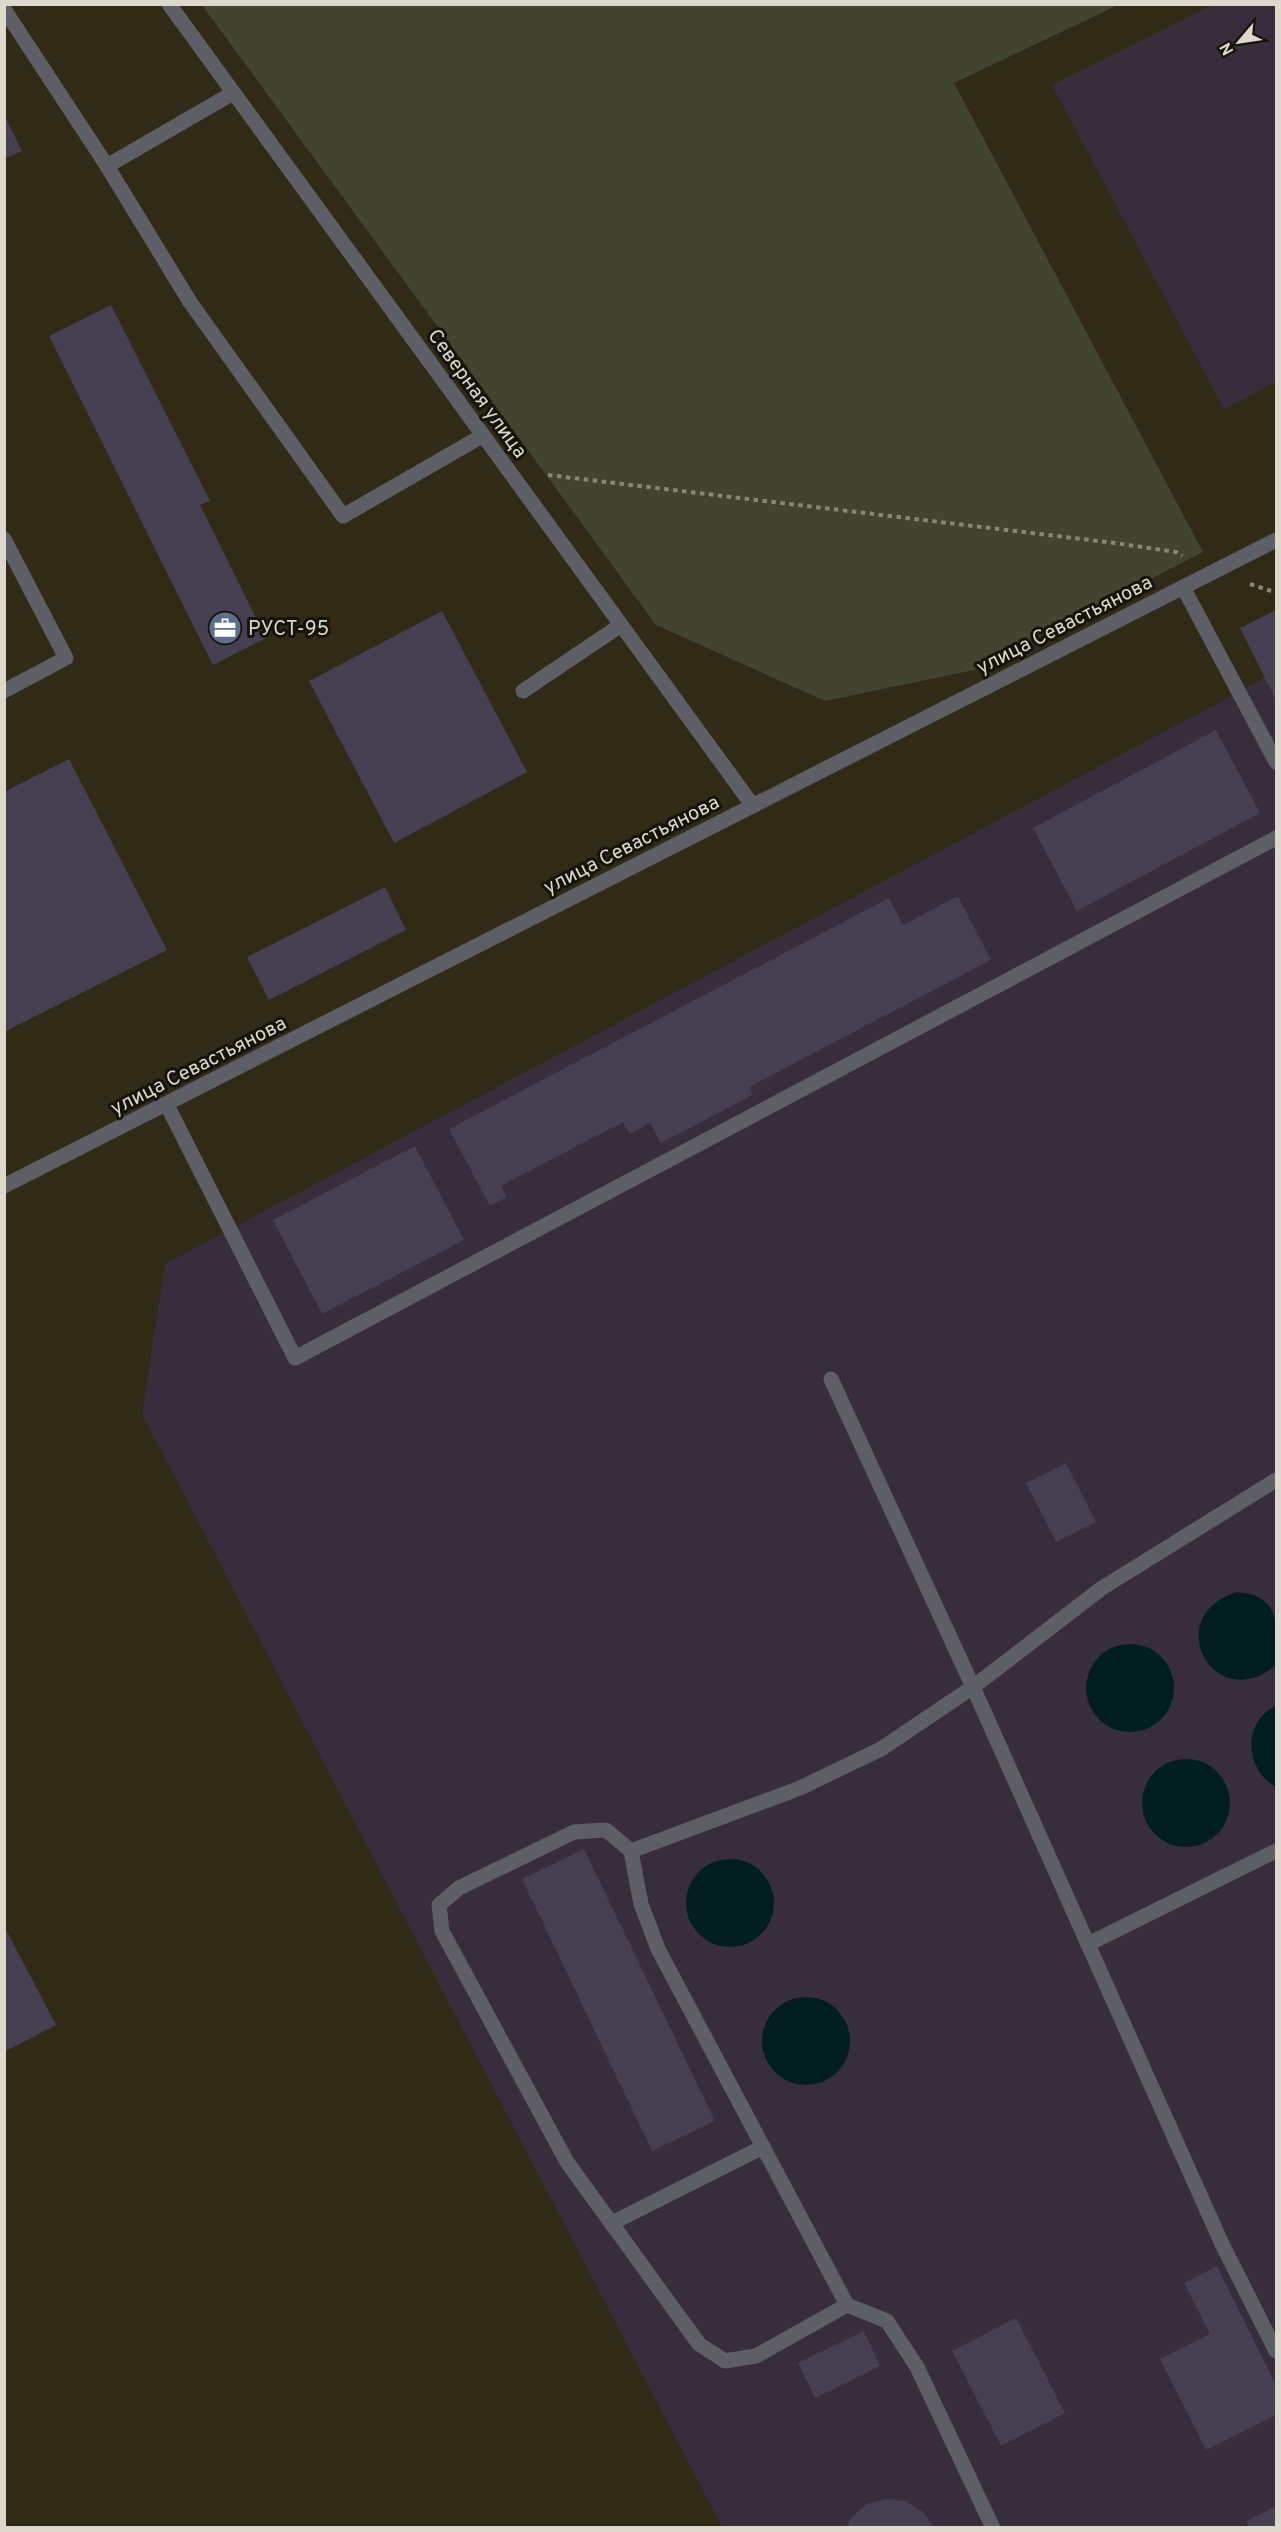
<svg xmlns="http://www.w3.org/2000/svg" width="1281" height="2532" viewBox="0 0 1281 2532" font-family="Overpass,sans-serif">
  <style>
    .industrial { fill: #372d3d }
    .green { fill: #42442f }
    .water { fill: #001e1f }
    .building { fill: #463e51 }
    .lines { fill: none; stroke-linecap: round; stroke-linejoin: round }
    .path { stroke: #8a8676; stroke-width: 4; stroke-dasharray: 4.5 4.5; stroke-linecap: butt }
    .lane { stroke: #5e5e67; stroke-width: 15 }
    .street { stroke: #5e5e67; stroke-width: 15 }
    .labels { text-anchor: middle; stroke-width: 6; stroke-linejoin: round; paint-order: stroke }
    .street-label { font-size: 20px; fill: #dcd8cc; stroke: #16130a }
    .poi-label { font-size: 20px; fill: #dcd8cc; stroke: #16130a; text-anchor: start }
  </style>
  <rect width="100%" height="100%" fill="#302a16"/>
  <g class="industrial">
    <polygon points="1213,5 1276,5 1276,382 1224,409 1052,85"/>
    <polygon points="1276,672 1276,2527 722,2527 142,1414 165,1264"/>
  </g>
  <polygon class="green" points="202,5 1118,5 954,83 1203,552 974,670 825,701 656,625"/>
  <g class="water">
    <path d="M1237,1592C1281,1596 1277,1624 1276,1665C1214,1717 1159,1616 1237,1592Z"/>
    <circle cx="1130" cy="1688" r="44"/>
    <path d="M1276,1706V1787C1245,1770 1241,1722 1276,1706Z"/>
    <circle cx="1186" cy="1803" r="44"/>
    <circle cx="730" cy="1903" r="44"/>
    <circle cx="806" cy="2041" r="44"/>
  </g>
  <g class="building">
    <polygon points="4,115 22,151 4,159"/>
    <polygon points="111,305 210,501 200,505 266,638 213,665 49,336"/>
    <polygon points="1276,610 1276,700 1240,628"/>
    <polygon points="442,611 527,772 394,843 309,681"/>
    <polygon points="1216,730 1260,813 1077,911 1033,828"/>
    <polygon points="69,759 167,950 4,1032 4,792"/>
    <polygon points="385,887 406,930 269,1000 247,957"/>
    <polygon points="958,896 991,960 749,1087 753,1095 661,1143 650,1123 630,1134 623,1122 501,1186 507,1197 490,1206 449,1129 889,898 903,925"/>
    <polygon points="415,1146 464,1240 322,1314 273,1220"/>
    <polygon points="1066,1463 1096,1522 1056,1542 1026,1483"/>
    <polygon points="584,1849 715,2121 652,2151 522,1879"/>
    <polygon points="4,1926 56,2025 4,2052"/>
    <polygon points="1217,2266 1276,2385 1276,2415 1206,2450 1160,2359 1210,2334 1184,2283"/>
    <polygon points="1016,2318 1065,2413 1001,2446 952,2351"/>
    <polygon points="864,2331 880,2366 815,2398 798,2363"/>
    <polygon points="886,2499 905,2501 922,2511 935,2528 846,2528 852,2517 867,2504"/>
    <polygon points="1276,2506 1276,2528 1249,2528 1246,2521"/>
  </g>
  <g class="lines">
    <g class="path">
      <polyline points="548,475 1115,543 1176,552 1182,556"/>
      <polyline points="1250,584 1271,591"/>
    </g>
    <g class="lane">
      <polyline points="4,9 107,166 190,302 343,516 482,436"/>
      <polyline points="107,166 233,93"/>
      <polyline points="4,539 66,658 4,691"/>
      <polyline points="1183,587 1276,762"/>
      <polyline points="523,691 621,625"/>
      <polyline points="167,1105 295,1358 1276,838"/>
      <polyline points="831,1379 973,1687 1222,2244 1276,2351"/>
      <polyline points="631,1851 641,1904 658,1949 847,2305 887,2321 917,2367 993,2528"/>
      <polyline points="1088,1944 1276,1851"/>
      <polyline points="612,2223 763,2147"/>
      <polyline points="847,2305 756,2356 725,2361 699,2344 567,2162 442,1931 439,1905 459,1888 574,1832 606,1830 631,1851 800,1788 881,1749 973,1687 1102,1588 1276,1480"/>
    </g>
    <g class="street">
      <polyline points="169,4 753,806"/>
      <polyline points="4,1186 1276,540"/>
    </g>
  </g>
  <defs>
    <g id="office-disc" transform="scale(1.725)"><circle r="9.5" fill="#5c6f8a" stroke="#16130a"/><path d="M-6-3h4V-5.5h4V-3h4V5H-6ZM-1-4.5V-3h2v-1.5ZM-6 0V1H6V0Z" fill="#fff"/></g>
  </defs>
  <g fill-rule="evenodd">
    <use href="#office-disc" x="225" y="628"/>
  </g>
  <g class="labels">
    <g class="street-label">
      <text transform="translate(478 393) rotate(54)" y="7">Северная улица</text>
      <text transform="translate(1064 624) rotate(-27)" y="7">улица Севастьянова</text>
      <text transform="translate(631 844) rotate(-27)" y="7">улица Севастьянова</text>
      <text transform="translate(198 1065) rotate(-27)" y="7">улица Севастьянова</text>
    </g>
    <g class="poi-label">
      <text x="248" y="635">РУСТ-95</text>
    </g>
  </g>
  <rect width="1281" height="2532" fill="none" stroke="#dcd8cc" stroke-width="12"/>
  <g transform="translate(1239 42) rotate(241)" stroke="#16130a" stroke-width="4.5" paint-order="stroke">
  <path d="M0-4.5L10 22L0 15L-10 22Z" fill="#dcd8cc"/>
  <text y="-9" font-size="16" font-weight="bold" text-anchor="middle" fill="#dcd8cc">N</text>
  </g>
</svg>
